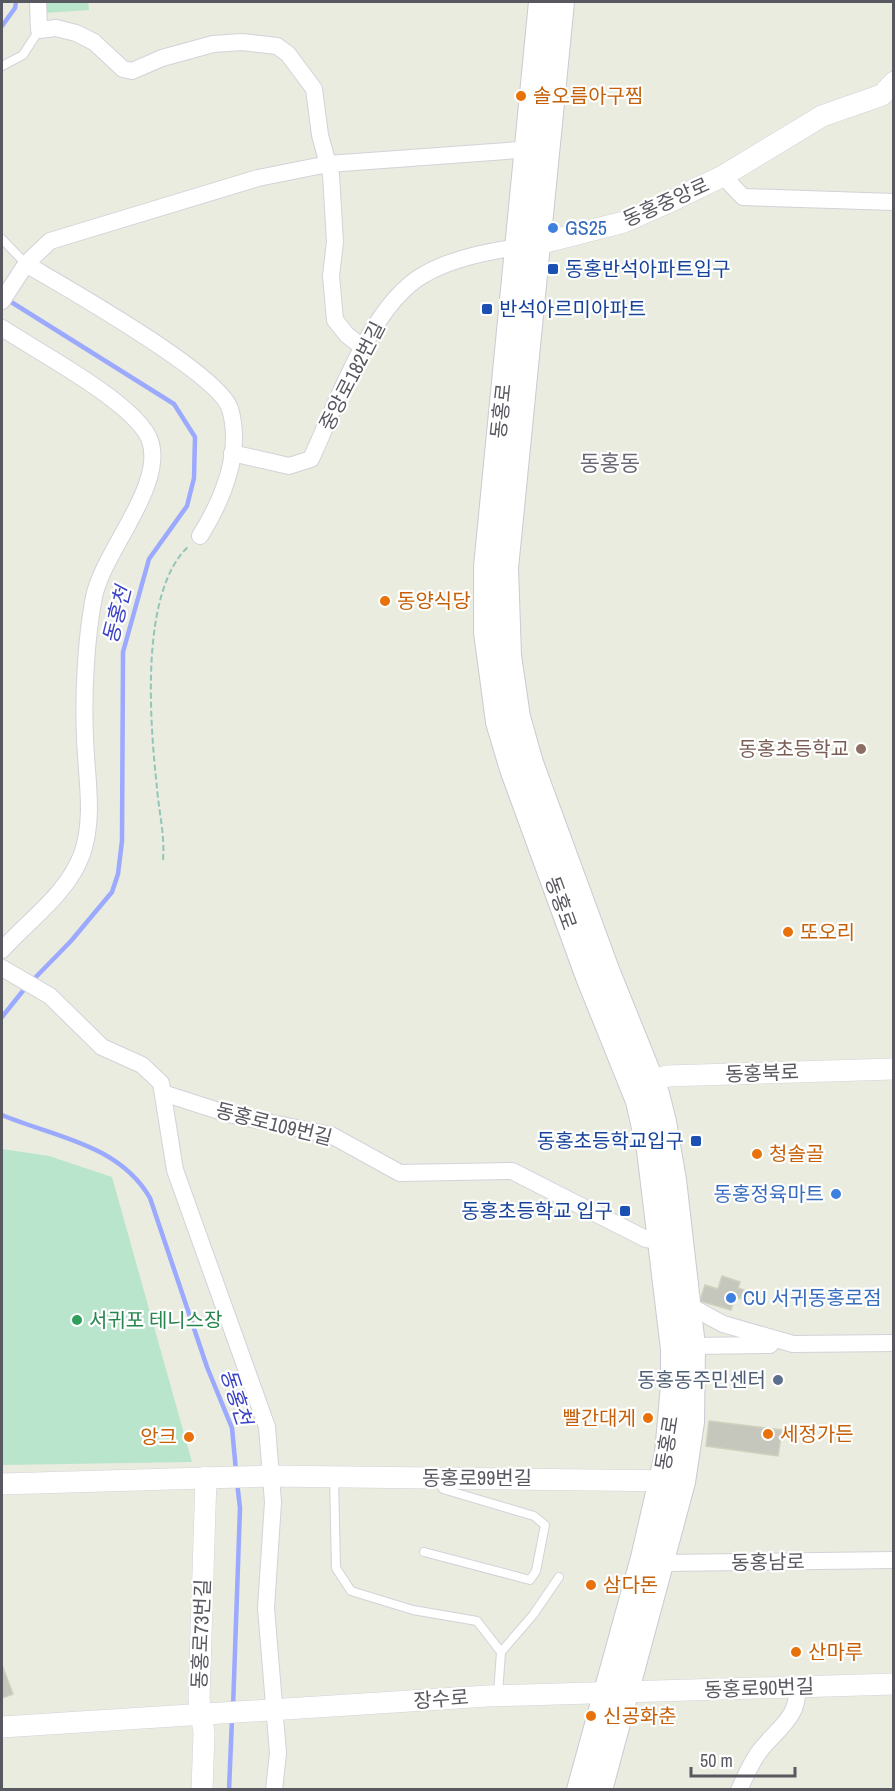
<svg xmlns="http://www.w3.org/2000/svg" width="895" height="1791" viewBox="0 0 895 1791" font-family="'Archivo Narrow','Noto Sans KR',sans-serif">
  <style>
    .green { fill: #b9e5cc }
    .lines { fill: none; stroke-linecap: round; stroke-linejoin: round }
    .stream { stroke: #9ba9ff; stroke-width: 4.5 }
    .building { fill: #c5c7bc; stroke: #ced1bd; stroke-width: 1.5 }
    .service-casing { stroke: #d3d2da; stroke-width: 10 }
    .minor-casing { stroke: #d3d2da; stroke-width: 18 }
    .tertiary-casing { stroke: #d3d2da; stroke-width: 22 }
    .secondary-casing { stroke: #cacad4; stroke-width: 26 }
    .path { stroke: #92c6b7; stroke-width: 2; stroke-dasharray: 6 3; stroke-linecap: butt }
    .service { stroke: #fff; stroke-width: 8 }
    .minor { stroke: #fff; stroke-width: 16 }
    .tertiary { stroke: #fff; stroke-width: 21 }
    .secondary { stroke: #fff; stroke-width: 24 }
    .food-dot { fill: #e8710a; stroke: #fff; stroke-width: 2 }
    .shop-dot { fill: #3f7fe0; stroke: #fff; stroke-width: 2 }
    .transit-dot { fill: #1a4fb4; stroke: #fff; stroke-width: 2 }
    .education-dot { fill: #8d6e63; stroke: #fff; stroke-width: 2 }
    .leisure-dot { fill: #2e9e5b; stroke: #fff; stroke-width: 2 }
    .service-dot { fill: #5c6f8a; stroke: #fff; stroke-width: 2 }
    .labels { text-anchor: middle; stroke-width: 4.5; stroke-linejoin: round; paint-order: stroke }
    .food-label { font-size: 20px; fill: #c56008; stroke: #fff; text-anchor: start }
    .street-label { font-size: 20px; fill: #585861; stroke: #fff }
    .shop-label { font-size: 20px; fill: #366cbe; stroke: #fff; text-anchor: start }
    .transit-label { font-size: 20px; fill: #164399; stroke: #fff; text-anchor: start }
    .education-label { font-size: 20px; fill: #785e54; stroke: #fff; text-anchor: end }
    .leisure-label { font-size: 20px; fill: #27864d; stroke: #fff; text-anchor: start }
    .service-label { font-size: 20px; fill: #4e5e75; stroke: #fff; text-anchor: end }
    .water-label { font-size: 21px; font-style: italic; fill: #3b43c6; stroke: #fff }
    .quarter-label { font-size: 22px; fill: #696973; stroke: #fff }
  </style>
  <rect width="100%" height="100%" fill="#e9ecde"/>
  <g class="green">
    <polygon points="42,2 88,2 89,10 43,13"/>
    <polygon points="2,1149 49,1156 112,1177 192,1462 2,1465"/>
  </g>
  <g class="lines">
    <g class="stream">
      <polyline points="2,26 15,8 16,2"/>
      <polyline points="8,300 174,404 195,437 194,478 187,506 149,559 123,652 122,841 118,874 112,892 71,941 32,981"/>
      <polyline points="2,1017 26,987"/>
      <path d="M2,1115C54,1137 119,1144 150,1198L207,1367L232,1428L236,1471"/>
      <polyline points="233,1708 240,1508 237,1482"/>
      <polyline points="229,1790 232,1719"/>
    </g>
  </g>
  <g class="building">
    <polygon points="722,1276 740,1282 738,1288 744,1290 741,1299 735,1297 731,1310 700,1301 705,1285 718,1289"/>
    <polygon points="709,1421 782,1430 778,1456 706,1446"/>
    <polygon points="2,1665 13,1694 2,1698"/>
  </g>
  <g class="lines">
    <g class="service-casing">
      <g id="service">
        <polyline points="2,66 23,55 39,30"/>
        <polyline points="2,239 26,264"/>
        <polyline points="334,1477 336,1568 351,1591 413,1610 477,1621 501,1652 498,1694"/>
        <polyline points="424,1552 530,1580 536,1571 545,1525 534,1516 443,1489 438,1481"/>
        <polyline points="501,1652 533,1615 559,1577"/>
      </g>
    </g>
    <g class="minor-casing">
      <g id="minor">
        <polyline points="38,2 39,30 56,28 76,33 94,42 123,69 132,71 162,58 213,44 242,42 277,46 288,54 314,89 320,135 331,175 335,242 331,276 335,320 347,335 362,347"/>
        <polyline points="723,176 743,197 894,202"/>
        <polyline points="26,264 50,241 258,178 328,164 519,150"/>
        <path d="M2,301L26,264C63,286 220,374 230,409C243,452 222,501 200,536"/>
        <path d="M2,328C38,352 132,401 149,438C168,483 103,551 94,597C86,637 83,696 85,737C86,776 95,817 82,854C68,893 29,920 2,950"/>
        <path d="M232,453L289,466L311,459C336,405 372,302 425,274C453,258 494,250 526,246"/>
        <polyline points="2,968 50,996 102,1047 142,1065 161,1083 175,1170 267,1427 273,1502 266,1608 278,1753 274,1790"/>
        <polyline points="163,1093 228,1114 331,1135 400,1173 512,1171 646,1239 660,1241"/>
        <polyline points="690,1306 723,1324 793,1344 894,1343"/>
        <polyline points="693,1346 770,1345"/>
        <polyline points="653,1561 663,1563 894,1560"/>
        <path d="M739,1790C745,1777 751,1763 759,1752C776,1729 800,1718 797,1686"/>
      </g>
    </g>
    <g class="tertiary-casing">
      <g id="tertiary">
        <polyline points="538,244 624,222 667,203 723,176 822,116 882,95 894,82"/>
        <polyline points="636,1087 667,1076 894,1069"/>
        <polyline points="2,1484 270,1476 676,1481"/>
        <polyline points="2,1727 488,1696 894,1684"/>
        <polyline points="202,1790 204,1733 199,1699 206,1477"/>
      </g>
    </g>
    <g class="secondary-casing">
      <g id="secondary">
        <polyline points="541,2 486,567 486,632 498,722 512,769 588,977 638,1101 649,1150 673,1349 673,1385 667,1454 643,1558 579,1790"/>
        <polyline points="562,2 506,568 509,656 518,717 531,763 607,970 657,1094 664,1122 674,1180 693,1346 692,1422 683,1482 600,1790"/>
      </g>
    </g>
    <path class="path" d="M163,860C165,835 159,813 157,788C150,724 139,591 189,546"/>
    <use href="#service" class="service"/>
    <use href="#minor" class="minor"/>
    <use href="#tertiary" class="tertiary"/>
    <use href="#secondary" class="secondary"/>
  </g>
  <g class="food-dot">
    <circle cx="521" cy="96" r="6"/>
    <circle cx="385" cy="601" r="6"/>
    <circle cx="788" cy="932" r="6"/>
    <circle cx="757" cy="1154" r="6"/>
    <circle cx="648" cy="1418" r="6"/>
    <circle cx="768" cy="1434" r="6"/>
    <circle cx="189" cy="1437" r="6"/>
    <circle cx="591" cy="1585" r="6"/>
    <circle cx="796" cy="1652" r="6"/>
    <circle cx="591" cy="1716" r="6"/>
  </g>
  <g class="shop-dot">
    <circle cx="553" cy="228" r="6"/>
    <circle cx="836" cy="1194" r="6"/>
    <circle cx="731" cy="1298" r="6"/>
  </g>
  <g class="transit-dot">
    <rect x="547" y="263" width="12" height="12" rx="3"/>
    <rect x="481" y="303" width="12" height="12" rx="3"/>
    <rect x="690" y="1135" width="12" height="12" rx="3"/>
    <rect x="619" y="1205" width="12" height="12" rx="3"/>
  </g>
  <circle class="education-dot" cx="861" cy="749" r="6"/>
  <circle class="leisure-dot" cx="77" cy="1320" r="6"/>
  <circle class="service-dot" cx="778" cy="1380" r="6"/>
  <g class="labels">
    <g class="food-label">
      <text x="533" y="103">솔오름아구찜</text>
      <text x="397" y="608">동양식당</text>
      <text x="800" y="939">또오리</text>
      <text x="769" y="1161">청솔골</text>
      <text x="636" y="1425" text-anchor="end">빨간대게</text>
      <text x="780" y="1441">세정가든</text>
      <text x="177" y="1444" text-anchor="end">앙크</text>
      <text x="603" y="1592">삼다돈</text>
      <text x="808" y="1659">산마루</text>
      <text x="603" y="1723">신공화춘</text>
    </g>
    <g class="street-label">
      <text transform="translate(666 202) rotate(-24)" y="7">동홍중앙로</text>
      <text transform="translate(352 376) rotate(-63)" y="7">중앙로182번길</text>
      <text transform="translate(501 411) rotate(-84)" y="7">동홍로</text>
      <text transform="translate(561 903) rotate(70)" y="7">동홍로</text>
      <text transform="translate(762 1073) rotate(-2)" y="7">동홍북로</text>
      <text transform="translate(274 1124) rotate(14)" y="7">동홍로109번길</text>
      <text transform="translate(667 1443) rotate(-81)" y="7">동홍로</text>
      <text x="477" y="1485">동홍로99번길</text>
      <text transform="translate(768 1562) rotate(-1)" y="7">동홍남로</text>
      <text transform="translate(201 1634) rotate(-88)" y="7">동홍로73번길</text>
      <text transform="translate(759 1688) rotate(-2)" y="7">동홍로90번길</text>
      <text transform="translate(441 1699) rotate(-4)" y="7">장수로</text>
    </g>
    <g class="shop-label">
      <text x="565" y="235">GS25</text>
      <text x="824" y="1201" text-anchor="end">동홍정육마트</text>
      <text x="743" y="1305">CU 서귀동홍로점</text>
    </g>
    <g class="transit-label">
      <text x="565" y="276">동홍반석아파트입구</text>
      <text x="499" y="316">반석아르미아파트</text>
      <text x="684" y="1148" text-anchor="end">동홍초등학교입구</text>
      <text x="613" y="1218" text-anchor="end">동홍초등학교 입구</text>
    </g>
    <g class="education-label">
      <text x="849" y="756">동홍초등학교</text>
    </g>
    <g class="leisure-label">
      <text x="89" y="1327">서귀포 테니스장</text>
    </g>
    <g class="service-label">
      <text x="766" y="1387">동홍동주민센터</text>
    </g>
    <g class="water-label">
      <text transform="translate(117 615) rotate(-76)" y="7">동홍천</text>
      <text transform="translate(236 1397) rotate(72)" y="7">동홍천</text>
    </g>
    <g class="quarter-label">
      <text x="610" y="471">동홍동</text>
    </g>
  </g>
  <rect width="895" height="1791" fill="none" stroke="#585861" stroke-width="6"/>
  <path d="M691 1767v9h104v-9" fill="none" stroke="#585861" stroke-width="3"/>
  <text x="700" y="1767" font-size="18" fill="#585861" stroke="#ffffff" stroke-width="4.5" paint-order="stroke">50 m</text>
</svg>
